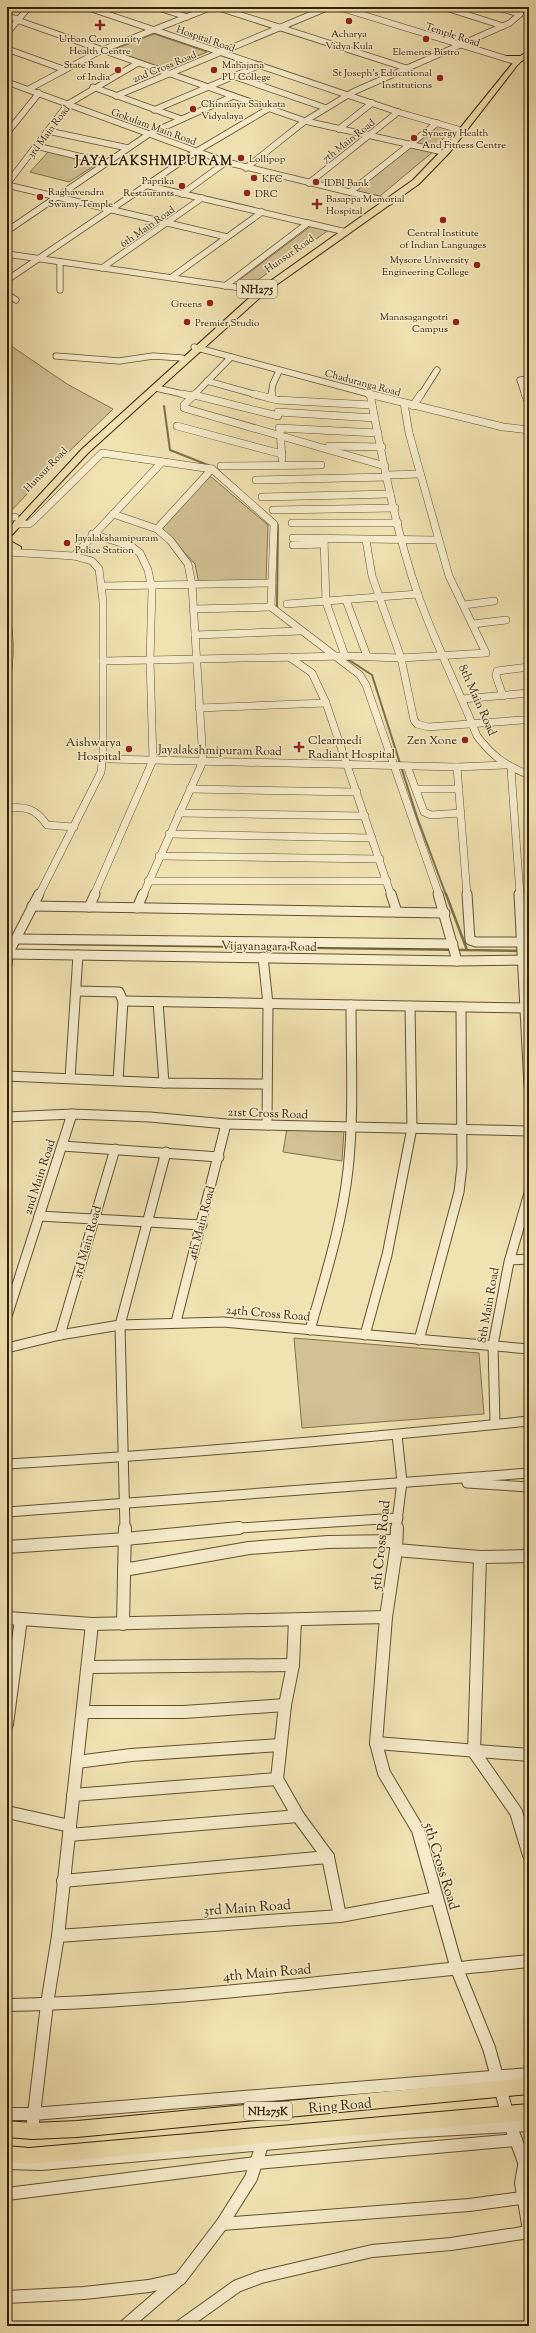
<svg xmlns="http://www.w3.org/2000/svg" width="536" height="2333" viewBox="0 0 536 2333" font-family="'Sorts Mill Goudy',serif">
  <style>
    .green { fill: #d1c194; stroke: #82724e }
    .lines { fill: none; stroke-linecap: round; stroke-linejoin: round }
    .stream-far1 { stroke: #7e6e4b; stroke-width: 2 }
    .stream { stroke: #7e6e4b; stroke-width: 2.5 }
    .minor-far3-casing { stroke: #625232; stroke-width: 7 }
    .minor-far2-casing { stroke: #625232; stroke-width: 8 }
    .minor-far1-casing { stroke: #625232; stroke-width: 11 }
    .minor-casing { stroke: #625232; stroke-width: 14 }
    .major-casing { stroke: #332208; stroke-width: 2 }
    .highway-casing { stroke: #332208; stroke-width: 2 }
    .minor-far3 { stroke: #f6eccc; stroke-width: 5.5 }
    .minor-far2 { stroke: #f6eccc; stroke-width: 7 }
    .minor-far1 { stroke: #f6eccc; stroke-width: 9 }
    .minor { stroke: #f6eccc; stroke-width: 12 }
    .major { fill: #f1e2b1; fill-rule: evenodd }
    .highway { fill: #f1e2b1; fill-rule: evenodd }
    .poi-dot { fill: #8f2418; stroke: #f6eccc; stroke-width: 1.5 }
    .labels { text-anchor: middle; stroke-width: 3; stroke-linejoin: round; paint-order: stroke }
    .far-poi-label { font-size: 10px; fill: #332208; stroke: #f6eccc; text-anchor: start }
    .far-street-label { font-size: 10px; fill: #332208; stroke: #f6eccc }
    .shield { fill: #f6eccc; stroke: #6e5f43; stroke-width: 1 }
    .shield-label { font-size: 11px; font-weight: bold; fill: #332208 }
    .street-label { font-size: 12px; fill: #332208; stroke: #f6eccc }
    .poi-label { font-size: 12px; fill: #332208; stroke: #f6eccc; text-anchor: end }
    .far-district-label { font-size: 13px; font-weight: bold; letter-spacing: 1px; fill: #332208; stroke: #f6eccc }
    .near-street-label { font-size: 14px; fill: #332208; stroke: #f6eccc }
  </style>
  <rect width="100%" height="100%" fill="#f1e2b1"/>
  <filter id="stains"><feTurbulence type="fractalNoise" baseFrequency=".005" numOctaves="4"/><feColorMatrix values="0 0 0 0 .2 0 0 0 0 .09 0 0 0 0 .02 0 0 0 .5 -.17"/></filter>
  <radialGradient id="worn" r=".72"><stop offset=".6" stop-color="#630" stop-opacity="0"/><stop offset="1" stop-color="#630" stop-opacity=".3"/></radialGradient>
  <g class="green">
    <polygon points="154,34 207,52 164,70 110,51"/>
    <polygon points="439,125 450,130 435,149 413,145"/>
    <polygon points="412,146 434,151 380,196 354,191"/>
    <polygon points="49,151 97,164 69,182 30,172"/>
    <polygon points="311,226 329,230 252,284 238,281"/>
    <polygon points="7,343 67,384 113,409 52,468 8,514"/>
    <polygon points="209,475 268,525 266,581 199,584 195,564 162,528"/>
    <polygon points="287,1128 344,1130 342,1161 283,1152"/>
    <polygon points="294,1338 479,1353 484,1414 302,1428"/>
  </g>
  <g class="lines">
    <g class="stream-far1">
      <polyline points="164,406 170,450 208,465"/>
      <polyline points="276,523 278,525 277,608"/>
      <polyline points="346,658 372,675 417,817 446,895"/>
    </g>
    <g class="stream">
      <polyline points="446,894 467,950 529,951"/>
      <polyline points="57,944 467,950"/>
    </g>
    <g class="minor-far3-casing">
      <g id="minor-far3">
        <polyline points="86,7 401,113 457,129"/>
        <polyline points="156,7 187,17"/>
        <polyline points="216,7 406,68"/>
        <polyline points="338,7 517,62"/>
        <polyline points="443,7 503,26"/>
        <polyline points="496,7 520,14"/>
        <polyline points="7,17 19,19"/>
        <polyline points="17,20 305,121 439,151"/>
        <polyline points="7,33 29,7"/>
        <polyline points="7,49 63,69"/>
        <polyline points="233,76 326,108"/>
        <polyline points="7,82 226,162 390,202"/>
        <polyline points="93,87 181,119"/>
        <polyline points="29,89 102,50 212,7"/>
        <polyline points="116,96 329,7"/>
        <polyline points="154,110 260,65"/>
        <polyline points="339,129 372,103"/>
        <polyline points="48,131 128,148"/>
        <polyline points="7,133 39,93"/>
        <polyline points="36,146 107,163"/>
        <polyline points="246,168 305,121 353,92 510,23 520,14 521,7"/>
        <polyline points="309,183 398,112"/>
        <polyline points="7,184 68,104 138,63"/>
        <polyline points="7,185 227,237"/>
        <polyline points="145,185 346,232"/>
        <polyline points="350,192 437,123"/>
        <polyline points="182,194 226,162"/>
        <polyline points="7,231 149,134 231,97"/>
        <polyline points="7,254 255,290"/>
        <polyline points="60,262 60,290"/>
        <polyline points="102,268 202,198"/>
        <polyline points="172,277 262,212"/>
        <polyline points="7,280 197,151 268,109"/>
        <polyline points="225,286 308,223"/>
        <polyline points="7,294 16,300"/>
        <polyline points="194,347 373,395"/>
        <polyline points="56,356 119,361 153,356 182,358"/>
        <polyline points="207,381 257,395"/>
        <polyline points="156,388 187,395"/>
        <polyline points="194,395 231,357"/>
        <polyline points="271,395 273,384 279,371"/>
        <polyline points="421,395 437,370"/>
        <polyline points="525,395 520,380 529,379"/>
      </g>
    </g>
    <g class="minor-far2-casing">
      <g id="minor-far2">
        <polyline points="182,394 193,396"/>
        <polyline points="195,394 184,405 184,408 385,466"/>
        <polyline points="254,394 277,400 372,405"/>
        <polyline points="369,394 503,427 529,430"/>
        <path d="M370,394C383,461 395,528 417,592C434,641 458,688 477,736C493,757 505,765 529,775"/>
        <polyline points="525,394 529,404"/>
        <polyline points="194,395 278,416"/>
        <polyline points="271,398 272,394"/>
        <polyline points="413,406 421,394"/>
        <polyline points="278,412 375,418"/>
        <polyline points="177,426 282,454"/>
        <polyline points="279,428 378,433"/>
        <polyline points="280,430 282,459"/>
        <polyline points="329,446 382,447"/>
        <polyline points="221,466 321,465"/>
        <polyline points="387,475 420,474"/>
        <polyline points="256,480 387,477"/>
        <polyline points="262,497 390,494"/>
        <polyline points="273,510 395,508"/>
        <polyline points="113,514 157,529 170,540 188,564 192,585 203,761 143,895"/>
        <polyline points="7,517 15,517"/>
        <polyline points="292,523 398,523"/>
        <polyline points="17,524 29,524 34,520 102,453 212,469 274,524 271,607 360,675 366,685 439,895"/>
        <polyline points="157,529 212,469"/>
        <polyline points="92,534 131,546 140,553 148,570 152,589 150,660 153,760 94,895"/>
        <polyline points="293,538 437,540"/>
        <polyline points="324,539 326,602 345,656"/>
        <polyline points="366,540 372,576 401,658 414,720 417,724 428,727 522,720"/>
        <polyline points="293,545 324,544"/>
        <polyline points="7,552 74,556 92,561 99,569 103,602 103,755 101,772 39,895"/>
        <polyline points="74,556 162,462"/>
        <polyline points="102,586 272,583"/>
        <polyline points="346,600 367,656"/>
        <polyline points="287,604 418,594"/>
        <polyline points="464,605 494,601"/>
        <polyline points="193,609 271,607"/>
        <polyline points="7,614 10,648 7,685"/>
        <polyline points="473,624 506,620"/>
        <polyline points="195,635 300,631"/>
        <polyline points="289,657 312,673 326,703 391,895"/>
        <polyline points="103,661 345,656 401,658 486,653 449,576 409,433 404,403"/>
        <polyline points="503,696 496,676 497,671 529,667"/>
        <polyline points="462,699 529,693"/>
        <polyline points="199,708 326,703"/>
        <polyline points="103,755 109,759 457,767 505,765"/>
        <polyline points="407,766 424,812 431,815 461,813"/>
        <polyline points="457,767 467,895"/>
        <polyline points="511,769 520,895"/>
        <polyline points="190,789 357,792"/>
        <polyline points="416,789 459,789"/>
        <path d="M7,808C26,806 36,809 47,825L74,827"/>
        <polyline points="179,813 365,816"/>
        <polyline points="169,834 372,838"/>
        <polyline points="159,856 380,859"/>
        <polyline points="148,881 387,881"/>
      </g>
    </g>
    <g class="minor-far1-casing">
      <g id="minor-far1">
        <polyline points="391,894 397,912"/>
        <polyline points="438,894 457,961"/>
        <polyline points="467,894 470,940 476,942 529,942"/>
        <polyline points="519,894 529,1087"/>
        <polyline points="32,906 445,913"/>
        <polyline points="89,907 95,894"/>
        <polyline points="137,908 143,894"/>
        <polyline points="17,939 453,944"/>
        <polyline points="8,954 457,961 529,960"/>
        <polyline points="263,957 268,1004 267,1125"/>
        <polyline points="7,965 8,954 39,894"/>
        <polyline points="76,991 119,992 123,1001 118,1080"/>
        <polyline points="123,1001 529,1008"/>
        <polyline points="158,1002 164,1083"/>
        <polyline points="7,1076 164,1083 266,1084"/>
        <polyline points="70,1078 78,955"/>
        <polyline points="7,1117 72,1114 150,1117 226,1124 529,1131"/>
        <polyline points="62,1146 219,1157"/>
        <polyline points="39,1216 202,1225"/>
        <polyline points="510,1260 529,1259"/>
        <polyline points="7,1316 72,1114"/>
        <polyline points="176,1322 226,1124"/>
        <path d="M310,1330C325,1277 342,1224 348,1170C354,1115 351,1060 351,1005"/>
        <polyline points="60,1335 115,1149"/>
        <polyline points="365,1335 387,1255 412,1128 410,1006"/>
        <polyline points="419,1340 459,1192 462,1166 461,1007"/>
        <polyline points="7,1348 60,1335 120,1325 223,1322 529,1349"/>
        <polyline points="495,1424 493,1345 509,1262 529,1193"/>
        <path d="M7,1464C181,1454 355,1439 529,1421"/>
        <polyline points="467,1483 529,1487"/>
        <polyline points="7,1512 529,1473"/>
        <polyline points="125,1529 120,1325 166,1152"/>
        <polyline points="223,1529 398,1518"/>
        <polyline points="396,1529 402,1482 397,1435"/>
      </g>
    </g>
    <g class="minor-casing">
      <g id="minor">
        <polyline points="397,1528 396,1550 386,1617 376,1743 384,1773 418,1830 457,1969 489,2048 511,2127 529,2175"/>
        <polyline points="7,1547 125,1539 239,1528"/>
        <polyline points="396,1550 480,1557 529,1556"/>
        <polyline points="480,1557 474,1752 516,1812 529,1855"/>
        <polyline points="124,1570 249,1548 328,1542 395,1541"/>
        <polyline points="7,1618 92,1624 386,1617"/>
        <polyline points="295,1620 293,1665 285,1705 277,1779 298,1816 328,1857 340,1916"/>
        <polyline points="123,1624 125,1528"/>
        <polyline points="88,1667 293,1665"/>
        <polyline points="83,1712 184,1712 285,1705"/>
        <polyline points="7,1724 21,1619"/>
        <polyline points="376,1743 529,1755"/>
        <polyline points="77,1762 131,1755 280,1745"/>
        <polyline points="73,1795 277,1779"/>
        <polyline points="7,1812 70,1826"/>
        <polyline points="69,1835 298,1816"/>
        <polyline points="63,1881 328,1857"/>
        <polyline points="58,1936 340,1916 437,1898"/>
        <path d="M7,2005C181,2001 356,1978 529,1961"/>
        <polyline points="7,2114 33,2114 529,2074"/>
        <polyline points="32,2131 47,2004 58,1936 92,1624"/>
        <polyline points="7,2163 41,2164 386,2133 529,2125"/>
        <polyline points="524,2166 521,2183 529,2230"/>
        <polyline points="7,2194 256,2163 516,2140"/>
        <polyline points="222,2224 469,2205 529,2197"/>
        <polyline points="7,2297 84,2293 149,2286 180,2279 222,2224 251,2178 262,2145"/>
        <polyline points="125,2326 177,2281"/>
        <polyline points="181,2326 237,2286 261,2277 372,2251 451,2244 529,2232"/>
      </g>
    </g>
    <g class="major-casing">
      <g id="major">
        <polygon points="529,51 529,56 519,63 450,152 419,184 265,293 88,453 10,537 7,538 7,530 82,449 259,289 413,180 444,148 516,59 502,59 499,57 500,56 520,56"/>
        <polygon points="7,539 21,547 21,551 15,551 7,546"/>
      </g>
    </g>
    <g class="highway-casing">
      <g id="highway">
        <polygon points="529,2078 529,2094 77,2137 32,2139 7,2137 7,2121 32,2123 77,2121"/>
        <polygon points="529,2104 529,2120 29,2164 7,2162 7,2146 29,2148"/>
      </g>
    </g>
    <use href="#minor-far3" class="minor-far3"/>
    <use href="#minor-far2" class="minor-far2"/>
    <use href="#minor-far1" class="minor-far1"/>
    <use href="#minor" class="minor"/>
    <use href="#major" class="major"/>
    <use href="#highway" class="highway"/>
  </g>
  <g class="poi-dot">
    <circle cx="349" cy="21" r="4"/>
    <path d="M98 19h4v4h4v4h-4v4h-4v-4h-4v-4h4z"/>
    <circle cx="426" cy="39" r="4"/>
    <circle cx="118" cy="70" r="4"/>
    <circle cx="214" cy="70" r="4"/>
    <circle cx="440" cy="78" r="4"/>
    <circle cx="193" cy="109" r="4"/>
    <circle cx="414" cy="138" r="4"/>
    <circle cx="241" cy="158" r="4"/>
    <circle cx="254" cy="178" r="4"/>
    <circle cx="316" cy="182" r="4"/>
    <circle cx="182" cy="186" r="4"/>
    <circle cx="247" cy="193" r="4"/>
    <circle cx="40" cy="197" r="4"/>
    <path d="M315 198h4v4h4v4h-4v4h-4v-4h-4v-4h4z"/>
    <circle cx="443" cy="220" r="4"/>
    <circle cx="477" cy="265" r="4"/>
    <circle cx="210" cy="303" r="4"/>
    <circle cx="187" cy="322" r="4"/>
    <circle cx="456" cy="322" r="4"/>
    <circle cx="67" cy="543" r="4"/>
    <circle cx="465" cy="740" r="4"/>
    <path d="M297 741h4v4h4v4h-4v4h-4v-4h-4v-4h4z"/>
    <circle cx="129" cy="749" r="4"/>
  </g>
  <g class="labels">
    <g class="far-poi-label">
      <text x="349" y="37" text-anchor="middle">Acharya<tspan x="349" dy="12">Vidya Kula</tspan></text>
      <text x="100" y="42" text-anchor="middle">Urban Community<tspan x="100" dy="12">Health Centre</tspan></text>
      <text x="426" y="55" text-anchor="middle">Elements Bistro</text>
      <text x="110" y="68" text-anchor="end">State Bank<tspan x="110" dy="12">of India</tspan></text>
      <text x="222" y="68">Mahajana<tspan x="222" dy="12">PU College</tspan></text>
      <text x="432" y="76" text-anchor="end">St Joseph's Educational<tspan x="432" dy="12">Institutions</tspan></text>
      <text x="201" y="107">Chinmaya Saiukata<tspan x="201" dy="12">Vidyalaya</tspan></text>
      <text x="422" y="136">Synergy Health<tspan x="422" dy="12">And Fitness Centre</tspan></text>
      <text x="249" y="162">Lollipop</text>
      <text x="262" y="182">KFC</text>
      <text x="174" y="184" text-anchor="end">Paprika<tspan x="174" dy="12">Restaurants</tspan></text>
      <text x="324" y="186">IDBI Bank</text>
      <text x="48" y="195">Raghavendra<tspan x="48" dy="12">Swamy Temple</tspan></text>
      <text x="255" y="197">DRC</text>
      <text x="326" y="202">Basappa Memorial<tspan x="326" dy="12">Hospital</tspan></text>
      <text x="443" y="236" text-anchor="middle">Central Institute<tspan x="443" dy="12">of Indian Languages</tspan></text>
      <text x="469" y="263" text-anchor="end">Mysore University<tspan x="469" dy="12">Engineering College</tspan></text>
      <text x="202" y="307" text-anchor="end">Greens</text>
      <text x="448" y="320" text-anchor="end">Manasagangotri<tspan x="448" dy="12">Campus</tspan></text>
      <text x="195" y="326">Premier Studio</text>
      <text x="75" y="541">Jayalakshamipuram<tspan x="75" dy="12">Police Station</tspan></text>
    </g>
    <g class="far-street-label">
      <text transform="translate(453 34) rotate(18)" y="4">Temple Road</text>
      <text transform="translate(206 38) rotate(19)" y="4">Hospital Road</text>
      <text transform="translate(164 66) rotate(-22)" y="4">2nd Cross Road</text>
      <text transform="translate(154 126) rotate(20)" y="4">Gokulam Main Road</text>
      <text transform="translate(48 131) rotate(-53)" y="4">3rd Main Road</text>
      <text transform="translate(348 140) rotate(-38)" y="4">7th Main Road</text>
      <text transform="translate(147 226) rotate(-35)" y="4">6th Main Road</text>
      <text transform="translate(289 253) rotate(-35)" y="4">Hunsur Road</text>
      <text transform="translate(363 382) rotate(15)" y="4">Chaduranga Road</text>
      <text transform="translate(45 469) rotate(-46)" y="4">Hunsur Road</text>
    </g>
    <g class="shield">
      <rect x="237" y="280" width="40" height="18" rx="3"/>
      <rect x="244" y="2102" width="48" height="18" rx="3"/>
    </g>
    <g class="shield-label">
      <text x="257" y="293">NH275</text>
      <text x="268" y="2115">NH275K</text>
    </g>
    <g class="street-label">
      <text transform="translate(478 700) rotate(66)" y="4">8th Main Road</text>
      <text transform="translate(220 750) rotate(1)" y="4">Jayalakshmipuram Road</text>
      <text transform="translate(269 946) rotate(1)" y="4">Vijayanagara Road</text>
      <text transform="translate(268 1113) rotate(2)" y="4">21st Cross Road</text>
      <text transform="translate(39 1177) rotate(-72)" y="4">2nd Main Road</text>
      <text transform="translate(201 1223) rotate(-75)" y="4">4th Main Road</text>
      <text transform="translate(87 1242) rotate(-74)" y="4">3rd Main Road</text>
      <text transform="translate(488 1305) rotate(-80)" y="4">8th Main Road</text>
      <text transform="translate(268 1313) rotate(5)" y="4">24th Cross Road</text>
    </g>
    <g class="poi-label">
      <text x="308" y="744" text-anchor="start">Clearmedi<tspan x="308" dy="14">Radiant Hospital</tspan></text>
      <text x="457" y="744">Zen Xone</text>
      <text x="121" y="746">Aishwarya<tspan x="121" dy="14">Hospital</tspan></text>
    </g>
    <g class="far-district-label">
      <text x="154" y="165">JAYALAKSHMIPURAM</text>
    </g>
    <g class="near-street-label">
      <text transform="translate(380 1545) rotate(-84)" y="5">5th Cross Road</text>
      <text transform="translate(442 1866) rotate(73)" y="5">5th Cross Road</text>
      <text transform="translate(247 1907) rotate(-4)" y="5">3rd Main Road</text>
      <text transform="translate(267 1972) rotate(-5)" y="5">4th Main Road</text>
      <text transform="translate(340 2105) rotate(-5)" y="5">Ring Road</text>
    </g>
  </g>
  <rect width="536" height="2333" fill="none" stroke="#f1e2b1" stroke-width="24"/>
  <rect x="8" y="8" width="520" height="2317" fill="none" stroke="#332208" stroke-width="2"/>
  <rect x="12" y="12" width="512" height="2309" fill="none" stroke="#332208"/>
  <rect width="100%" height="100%" filter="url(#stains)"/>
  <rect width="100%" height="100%" fill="url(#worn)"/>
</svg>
